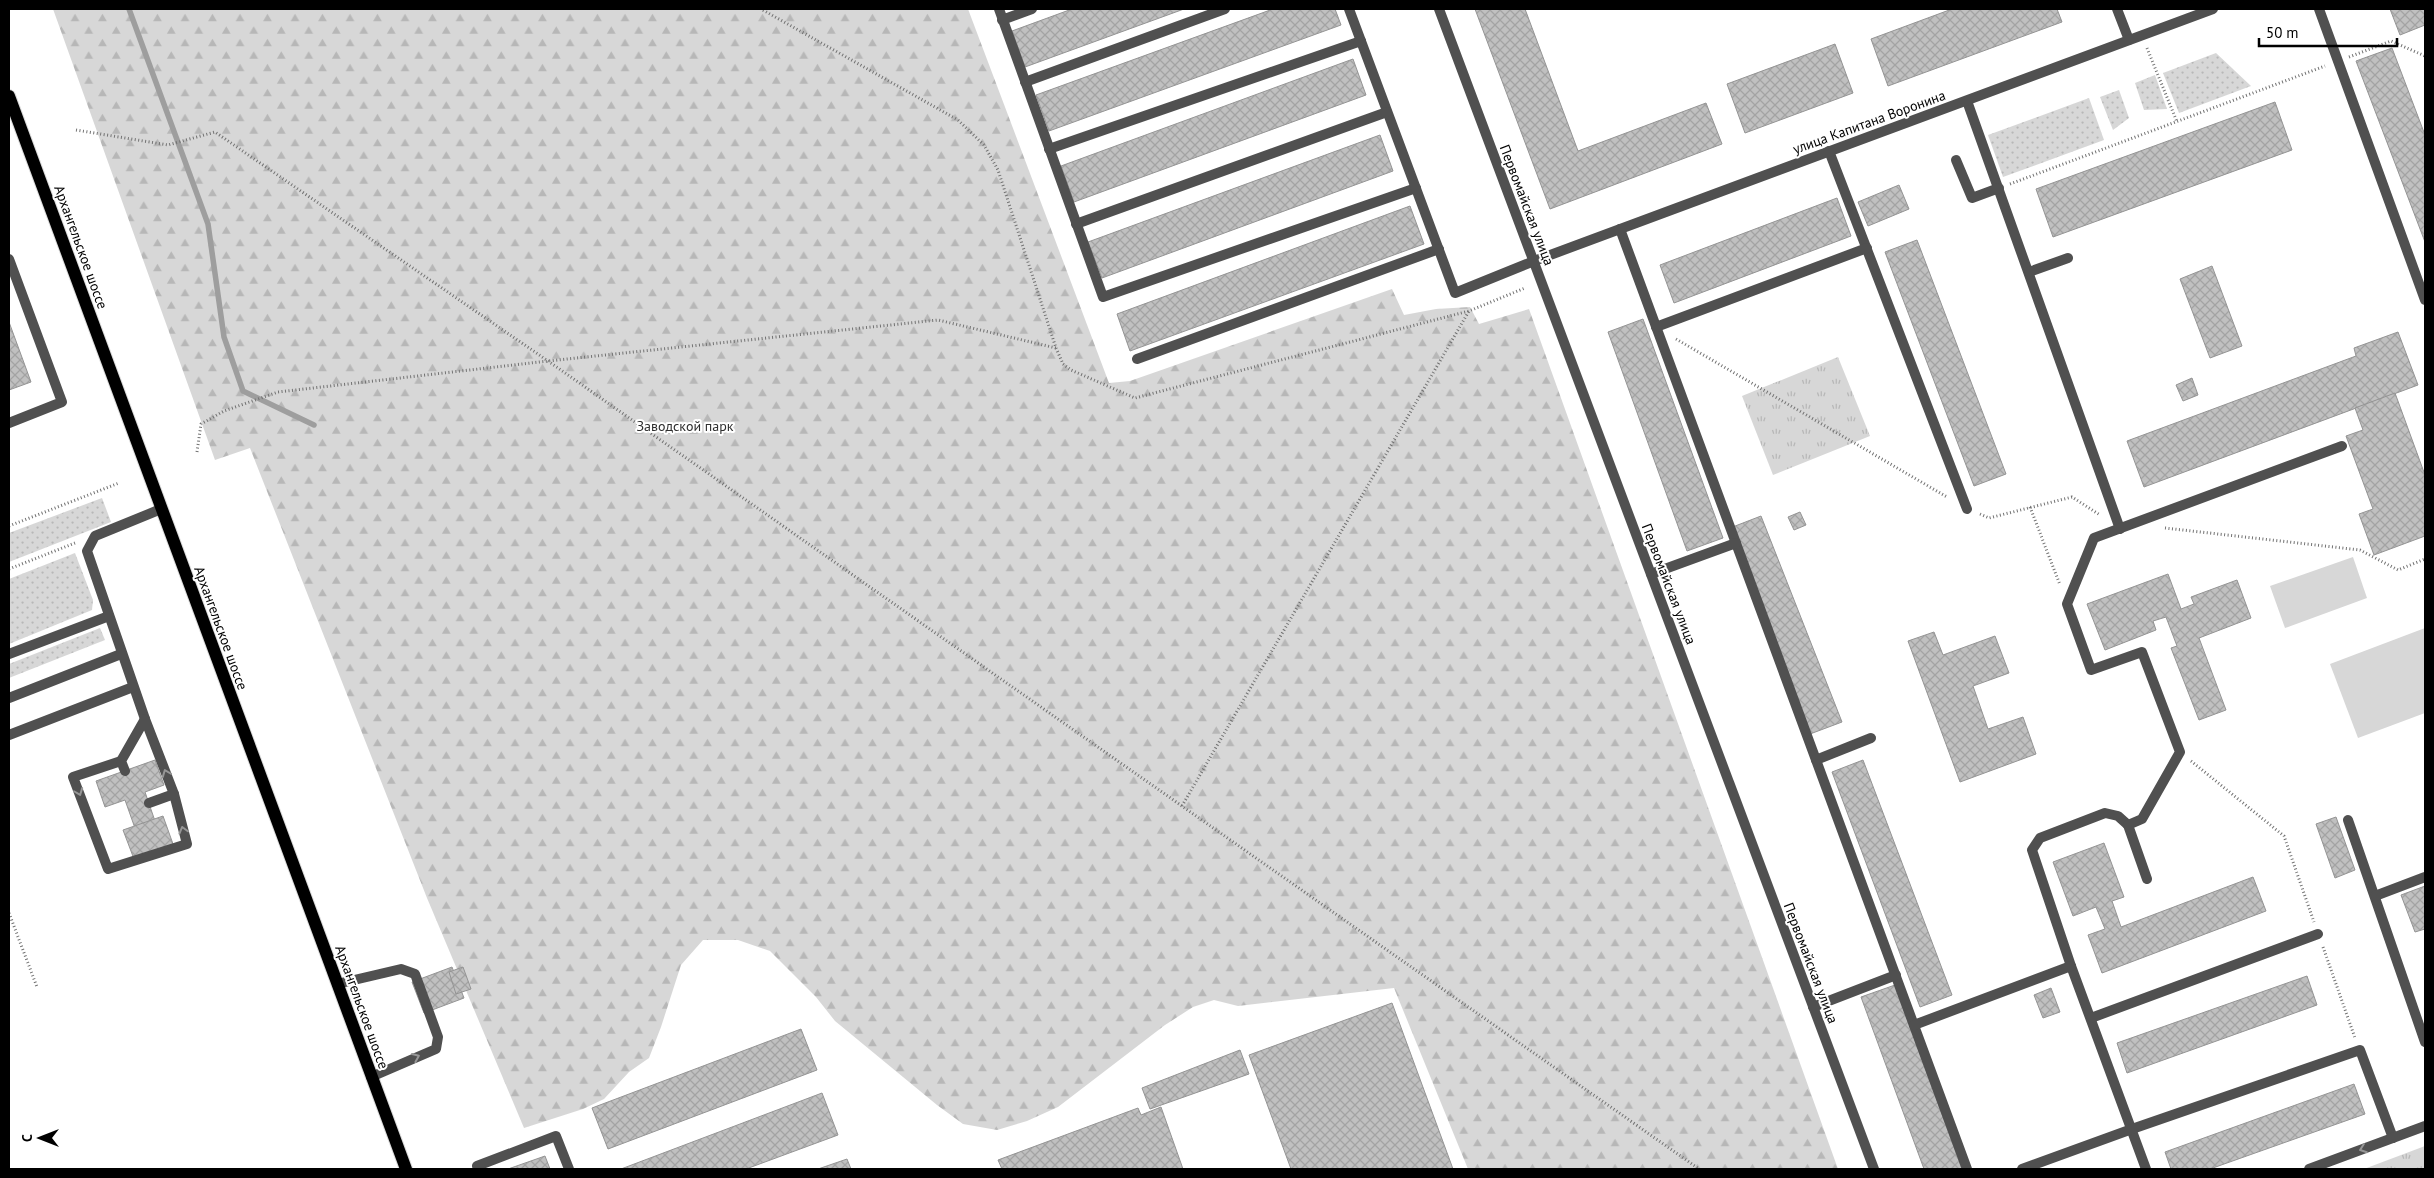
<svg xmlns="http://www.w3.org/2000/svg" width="2434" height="1178" viewBox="0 0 2434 1178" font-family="'PT Sans',sans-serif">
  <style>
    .grass { fill: url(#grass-dots) }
    .forest { fill: url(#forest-firs) }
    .park { fill: url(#park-tufts) }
    .pitch { fill: #d7d7d7 }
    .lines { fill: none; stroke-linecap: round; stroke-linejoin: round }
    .stream { stroke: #9e9e9e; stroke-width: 5.5 }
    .building { fill: url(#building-cross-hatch); stroke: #949494 }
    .primary-casing { stroke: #dbdbdb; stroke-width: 14 }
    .path { stroke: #727272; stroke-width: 3; stroke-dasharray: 1 2.5; stroke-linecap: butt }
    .service { stroke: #505050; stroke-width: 10 }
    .minor { stroke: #505050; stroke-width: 10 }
    .tertiary { stroke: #505050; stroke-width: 10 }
    .primary { stroke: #000; stroke-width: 12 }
    .oneway { stroke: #969696 }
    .labels { text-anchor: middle; stroke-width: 4; stroke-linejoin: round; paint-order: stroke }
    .street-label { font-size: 14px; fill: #000; stroke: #fff }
    .park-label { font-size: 14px; fill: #2e2e2e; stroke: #fff }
  </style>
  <defs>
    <pattern id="grass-dots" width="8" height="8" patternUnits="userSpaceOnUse" patternTransform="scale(1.25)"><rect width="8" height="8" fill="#d7d7d7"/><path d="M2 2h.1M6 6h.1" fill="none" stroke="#b7b7b7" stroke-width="1.8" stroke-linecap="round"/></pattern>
    <pattern id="forest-firs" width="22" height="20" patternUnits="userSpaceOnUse" patternTransform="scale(1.25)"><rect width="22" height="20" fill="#d7d7d7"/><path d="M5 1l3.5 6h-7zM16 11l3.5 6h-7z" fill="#b7b7b7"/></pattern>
    <pattern id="park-tufts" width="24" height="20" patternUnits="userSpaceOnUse" patternTransform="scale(1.25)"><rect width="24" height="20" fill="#d7d7d7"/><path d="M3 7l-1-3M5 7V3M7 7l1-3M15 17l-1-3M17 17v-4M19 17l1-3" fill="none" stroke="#b7b7b7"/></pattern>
    <pattern id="building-cross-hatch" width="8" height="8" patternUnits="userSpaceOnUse" patternTransform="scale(1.25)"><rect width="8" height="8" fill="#c0c0c0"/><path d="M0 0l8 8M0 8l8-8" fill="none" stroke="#a3a3a3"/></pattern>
  </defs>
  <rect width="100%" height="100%" fill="#fff"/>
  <g class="grass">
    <polygon points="2216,53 2251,86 2179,113 2163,73"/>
    <polygon points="2155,75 2167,109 2144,110 2135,83"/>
    <polygon points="2119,90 2129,118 2113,130 2100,97"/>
    <polygon points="2089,98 2104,140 2003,177 1988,135"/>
    <polygon points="102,498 111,522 9,562 9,533"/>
    <polygon points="75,553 93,600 92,610 9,644 9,579"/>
    <polygon points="100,628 105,640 9,678 9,664"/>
  </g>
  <polygon class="forest" points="53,9 968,9 1109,383 1130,381 1392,289 1404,315 1436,309 1470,307 1479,324 1529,309 1838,1169 1468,1169 1394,988 1238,1006 1214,1000 1193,1007 1165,1025 1058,1107 1027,1121 997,1130 963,1124 937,1105 835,1021 816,997 770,951 738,940 703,940 681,965 661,1027 649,1058 629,1072 604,1099 583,1109 524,1128 427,898 250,448 215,460"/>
  <g class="park">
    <polygon points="1838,357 1870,436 1773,475 1742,396"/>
    <polygon points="2425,1146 2425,1169 2364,1169"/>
  </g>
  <g class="pitch">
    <polygon points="2353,557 2367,598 2285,628 2270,586"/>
    <polygon points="2425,628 2425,713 2358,738 2330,664"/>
  </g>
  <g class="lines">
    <polyline class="stream" points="129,9 208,224 224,337 243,391 314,425"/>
  </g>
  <g class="building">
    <polygon points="1072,9 1184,9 1025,67 1012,31"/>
    <polygon points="1273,9 1335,9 1341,25 1049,131 1036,95"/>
    <polygon points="1475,9 1525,9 1578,151 1706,103 1722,144 1550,209"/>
    <polygon points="1952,9 2057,9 2062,22 1888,86 1871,39"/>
    <polygon points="2390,9 2425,9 2425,25 2400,35"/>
    <polygon points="1835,44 1853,93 1745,133 1727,84"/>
    <polygon points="2392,48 2425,135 2425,242 2356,61"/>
    <polygon points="1353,59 1366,95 1074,202 1061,166"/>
    <polygon points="2275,102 2292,150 2053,237 2036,189"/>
    <polygon points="1380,135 1393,171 1102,278 1088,242"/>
    <polygon points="1899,185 1909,209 1868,226 1858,202"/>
    <polygon points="1837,198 1851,236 1674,303 1660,265"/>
    <polygon points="1410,206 1424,244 1130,351 1117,314"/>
    <polygon points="1917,240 2006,474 1974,486 1885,252"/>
    <polygon points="2212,266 2242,346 2210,358 2180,279"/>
    <polygon points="1643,319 1723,538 1687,551 1608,332"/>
    <polygon points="9,322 31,382 9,390"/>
    <polygon points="2398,332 2418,385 2144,487 2127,441 2356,356 2354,348"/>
    <polygon points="2192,378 2198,395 2183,401 2176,385"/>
    <polygon points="2395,393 2425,475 2425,536 2374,555 2359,514 2373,509 2346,436 2363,430 2355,408"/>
    <polygon points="1800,512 1806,525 1794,530 1788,517"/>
    <polygon points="1761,516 1842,722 1810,734 1730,528"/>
    <polygon points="2168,574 2181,609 2194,604 2191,597 2237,580 2251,618 2199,638 2226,710 2199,720 2171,648 2177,646 2166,617 2153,621 2156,630 2105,650 2087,604"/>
    <polygon points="1934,632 1943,655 1995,636 2009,673 1973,686 1988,729 2023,717 2036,754 1960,782 1908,641"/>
    <polygon points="155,760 164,785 145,792 156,824 136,831 125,800 105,807 96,781"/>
    <polygon points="1863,760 1952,995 1920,1007 1832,772"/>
    <polygon points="163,816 173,844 134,859 123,830"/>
    <polygon points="2336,817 2355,870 2335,878 2316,824"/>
    <polygon points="2104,843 2124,897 2112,901 2121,927 2253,877 2266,911 2102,973 2088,935 2105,929 2096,907 2073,916 2053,862"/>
    <polygon points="2425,886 2425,929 2415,932 2401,895"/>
    <polygon points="452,967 464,998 424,1013 412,982"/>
    <polygon points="463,967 471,989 456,994 449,972"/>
    <polygon points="2307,976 2317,1005 2127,1073 2117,1043"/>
    <polygon points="1895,985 1962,1169 1924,1169 1861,997"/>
    <polygon points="2051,988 2060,1012 2043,1018 2034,995"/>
    <polygon points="1392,1003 1453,1169 1291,1169 1249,1055"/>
    <polygon points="801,1029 817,1070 608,1149 592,1108"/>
    <polygon points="1240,1050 1249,1074 1150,1109 1142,1088"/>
    <polygon points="2354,1084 2365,1114 2210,1169 2171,1169 2165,1152"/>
    <polygon points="822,1093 838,1135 746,1169 621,1169"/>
    <polygon points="1161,1107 1183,1169 1002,1169 998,1160 1138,1108 1141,1115"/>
    <polygon points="545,1156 550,1169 508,1169"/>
    <polygon points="847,1159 851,1169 818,1169"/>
  </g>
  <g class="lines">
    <g class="primary-casing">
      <polyline id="primary" points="9,96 406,1169"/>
    </g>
    <g class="path">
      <polyline points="2147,48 2177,122"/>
      <polyline points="2349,57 2391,41 2425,56"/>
      <polyline points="76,130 168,145 215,132 548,361 1699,1169"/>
      <polyline points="2010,184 2325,66"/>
      <polyline points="1676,339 1947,497"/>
      <polyline points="1056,348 1063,364 1071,370 1135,398 1469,311 1525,288"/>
      <polyline points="197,452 201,424 224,411 278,392 548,361 938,320 1056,348 998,170 984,145 958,120 761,9"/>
      <polyline points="2030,507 2060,585"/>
      <polyline points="1980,514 1989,518 2072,497 2100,515"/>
      <polyline points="9,526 119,483"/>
      <polyline points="2165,528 2360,550 2398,570 2425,559"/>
      <polyline points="9,569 75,543"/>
      <polyline points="2191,761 2284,836 2314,922"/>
      <polyline points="1182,806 1469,311"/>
      <polyline points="9,913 37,987"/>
      <polyline points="2323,947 2355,1038"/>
    </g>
    <g class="service">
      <polyline points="999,9 1103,297 1416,188"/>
      <polyline points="1349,9 1455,293 1534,261"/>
      <polyline points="2319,9 2425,300"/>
      <polyline points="1002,20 1032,9"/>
      <polyline points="1025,82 1225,9"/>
      <polyline points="1967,101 2120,529"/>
      <polyline points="1049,149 1361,41"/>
      <polyline points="1829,151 1967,509"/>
      <polyline points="1956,160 1972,198 1999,188"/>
      <polyline points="1076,224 1387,112"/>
      <polyline points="1620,229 1967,1169"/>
      <polyline points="9,259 62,402 9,423"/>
      <polyline points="2029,272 2068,258"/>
      <polyline points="1656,327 1867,248"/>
      <polyline points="1137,359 1439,249"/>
      <polyline points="1651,574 1736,543"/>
      <polyline points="9,654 109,616"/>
      <polyline points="9,698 121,654"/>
      <polyline points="145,719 87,551 95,536 161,509"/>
      <polyline points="9,735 133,687"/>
      <polyline points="1816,760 1871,738"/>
      <polyline points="121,761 73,777 108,869 187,844 174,794"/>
      <polyline points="125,771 121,761 145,719 174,794 149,803"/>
      <polyline points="2348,820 2425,1042"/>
      <polyline points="2128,825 2118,816 2105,813 2040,838 2032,850 2071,966 2146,1169"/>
      <polyline points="2147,879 2128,825 2142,819 2180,752 2142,652 2091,670 2067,604 2094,538 2342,446"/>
      <polyline points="2375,896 2425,877"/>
      <polyline points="337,984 401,969 415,974 438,1037 436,1049 371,1077"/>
      <polyline points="1813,1007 1896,975"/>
      <polyline points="2091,1018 2318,934"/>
      <polyline points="1914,1025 2071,966"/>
      <polyline points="478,1169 477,1166 556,1136 569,1169"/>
      <polyline points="2022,1169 2132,1129 2360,1050 2393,1138"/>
    </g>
    <g class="minor">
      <polyline points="2117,9 2129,40"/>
      <polyline points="1534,261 2213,9"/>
      <polyline points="2309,1169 2425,1126"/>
    </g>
    <polyline class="tertiary" points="1439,9 1874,1169"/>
    <use href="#primary" class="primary"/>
  </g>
  <defs><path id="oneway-chevron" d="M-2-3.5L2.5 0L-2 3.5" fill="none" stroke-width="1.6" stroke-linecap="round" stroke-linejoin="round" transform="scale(1.25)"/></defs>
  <g class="oneway">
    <use href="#oneway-chevron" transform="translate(166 773) rotate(-111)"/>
    <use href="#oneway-chevron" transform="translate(79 792) rotate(69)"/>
    <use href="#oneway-chevron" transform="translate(183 830) rotate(-105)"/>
    <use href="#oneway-chevron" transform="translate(416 1057) rotate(-23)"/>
    <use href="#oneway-chevron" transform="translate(2363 1149) rotate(160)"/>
  </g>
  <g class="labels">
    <g class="street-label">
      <text transform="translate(1869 122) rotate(-20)" y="5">улица Капитана Воронина</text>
      <text transform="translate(1527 205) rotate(69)" y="5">Первомайская улица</text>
      <text transform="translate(81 247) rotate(70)" y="5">Архангельское шоссе</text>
      <text transform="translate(1669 584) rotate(69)" y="5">Первомайская улица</text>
      <text transform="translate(221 628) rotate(70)" y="5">Архангельское шоссе</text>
      <text transform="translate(1811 963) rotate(69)" y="5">Первомайская улица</text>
      <text transform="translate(362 1007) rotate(70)" y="5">Архангельское шоссе</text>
    </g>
    <g class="park-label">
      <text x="685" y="431">Заводской парк</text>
    </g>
  </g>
  <rect width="2434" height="1178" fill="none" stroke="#000000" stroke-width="20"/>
  <g transform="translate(40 1138) rotate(270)" stroke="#ffffff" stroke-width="4" paint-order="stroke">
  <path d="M0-4L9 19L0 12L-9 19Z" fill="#000000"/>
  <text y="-8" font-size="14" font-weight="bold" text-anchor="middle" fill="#000000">С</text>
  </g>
  <path d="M2259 38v8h138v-8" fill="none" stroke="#000000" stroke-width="2.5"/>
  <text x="2266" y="38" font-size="15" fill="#000000" stroke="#ffffff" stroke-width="4" paint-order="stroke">50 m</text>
</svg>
